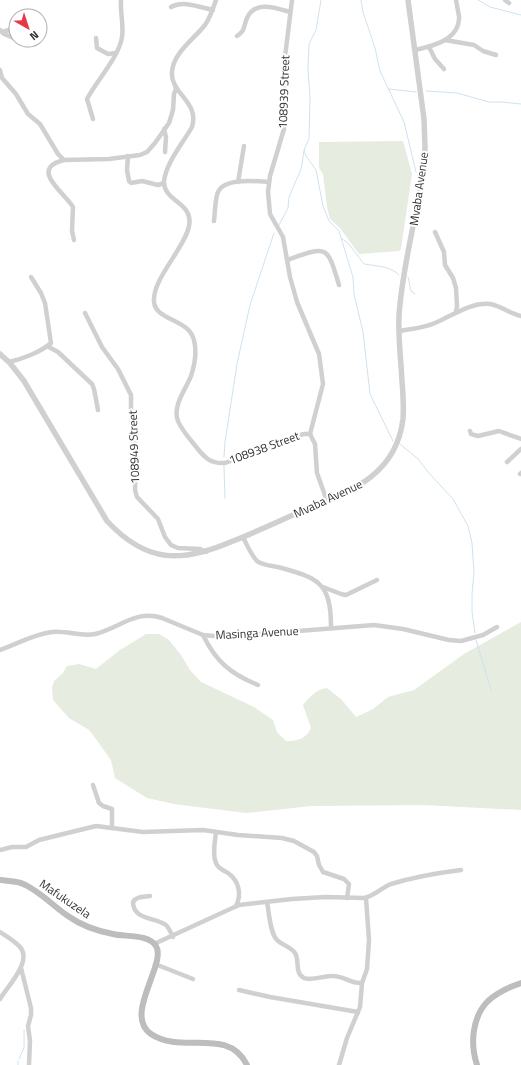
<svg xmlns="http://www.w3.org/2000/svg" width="521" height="1065" viewBox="0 0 521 1065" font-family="'Titillium Web',sans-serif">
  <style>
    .green { fill: #e6ecdf }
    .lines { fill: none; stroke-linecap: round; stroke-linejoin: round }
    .stream { stroke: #cfe2ee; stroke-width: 1 }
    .minor { stroke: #d0d0d0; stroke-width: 4.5 }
    .tertiary { stroke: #d0d0d0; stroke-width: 5.5 }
    .secondary { stroke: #bdbdbd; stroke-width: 6 }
    .labels { text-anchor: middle; stroke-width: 4; stroke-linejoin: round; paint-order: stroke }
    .street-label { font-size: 12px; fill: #333; stroke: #fff }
  </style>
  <rect width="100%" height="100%" fill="#fff"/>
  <g class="green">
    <polygon points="403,141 412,174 401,249 399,251 359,254 340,228 330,219 327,207 323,174 319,168 319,142"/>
    <path d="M521,622V810L423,805L311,806L246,813L174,804L147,798L115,778L111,760L93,735L89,730L69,718L53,700L52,688L54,681L63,673L67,666L79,664L96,669L120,650L146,634H159L169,640L181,655L190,670L201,682L254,707L273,720L277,732L286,741C297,741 306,739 311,728L303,705C310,697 316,689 327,688L341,699L356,717L373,709L388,697L414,690L464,654Z"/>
  </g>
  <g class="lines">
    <g class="stream">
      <path d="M321,0L316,30L309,44L308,69L310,99L309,139L304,150L306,156L316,170L323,206L329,221L339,231L341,238L348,243L364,264C376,266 391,266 399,275"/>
      <polyline points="361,0 363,12 375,48 380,71 404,122 416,172"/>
      <polyline points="478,0 490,7 521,15"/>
      <polyline points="389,89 416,92"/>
      <polyline points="426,91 457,93 489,102 502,102 521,104"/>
      <polyline points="279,225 288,208 289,197 301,169 304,151"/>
      <polyline points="341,238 353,277 354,294 363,332 370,394 393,441"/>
      <polyline points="408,277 411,291 415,294"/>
      <polyline points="400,444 418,459 428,472 453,499 468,526 472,543 474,572 472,594 472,612 475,633"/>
      <polyline points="224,457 225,442 237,364 250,305 274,233"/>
      <polyline points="224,466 225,498"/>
      <polyline points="476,640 491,690"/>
      <polyline points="19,1059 24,1048 24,1030"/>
      <polyline points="18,1065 18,1061"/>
    </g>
    <g class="minor">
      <path d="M216,0C213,9 210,18 205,25C194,39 173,53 172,72C170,93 200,102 192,127C183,143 166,163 164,181C163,202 194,202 189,226C185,248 152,279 154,302C156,321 188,318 194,340C197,352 195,364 191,376C186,389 172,406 178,421C182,431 191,440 197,448C205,458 211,464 225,463L296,436L304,434H310L315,444L317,473L327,501"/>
      <polyline points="292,0 284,65 284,129 270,176 268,192 270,214 283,237 290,277 297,302 319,354 323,384 310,434"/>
      <polyline points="505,0 509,3"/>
      <path d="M171,7C183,0 199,7 213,10"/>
      <polyline points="0,30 4,34 16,39"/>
      <polyline points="2,32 16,28"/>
      <path d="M237,36C246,30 243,27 247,18C255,0 276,8 290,12"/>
      <polyline points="96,38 97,48 108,54 116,53"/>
      <polyline points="24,40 25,40"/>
      <polyline points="445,40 474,45 483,51 496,55"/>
      <polyline points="429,47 435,59 444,69"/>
      <path d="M415,50C433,46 460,40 459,16C458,11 457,5 456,0"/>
      <polyline points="0,70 2,78 16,94 28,114 40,124 58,154 64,160 109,159 140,155 147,152 155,143 169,123 173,110 174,94 176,89 175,85"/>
      <path d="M93,119L87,99C97,80 119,57 122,37C124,25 120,13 121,0"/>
      <polyline points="164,129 166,137 165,152"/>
      <polyline points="128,156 127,170 129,181 131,183 142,181 158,185 164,183"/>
      <path d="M64,160C28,169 65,193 73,207L72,231L74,240"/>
      <polyline points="238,182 244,146"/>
      <path d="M214,221C215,212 215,203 217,195C221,177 255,181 269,182"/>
      <polyline points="435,232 444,252 445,265 453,278 456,288 457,306 456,312"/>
      <path d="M287,260C327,246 327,244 339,285"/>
      <polyline points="85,313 102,347 118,369 131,395 131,414 136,463 135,490 137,497 158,519 165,537 171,545 178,548 200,549 206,552"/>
      <path d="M399,331C411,329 424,328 435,323C452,316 470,302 490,304C502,306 510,314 521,316"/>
      <polyline points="47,346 58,352 92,384 94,389 98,410"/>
      <path d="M9,362C22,359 41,352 51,343L45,303L41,293L31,277"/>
      <polyline points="470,431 471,434 478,436 499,431 521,439"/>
      <polyline points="507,462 521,449"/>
      <polyline points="520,474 521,473"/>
      <path d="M243,537C247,545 251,555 257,561C262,565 271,566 278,567C318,578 331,582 331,627"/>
      <polyline points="323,587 341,594 346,595 377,580"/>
      <path d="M203,635C216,662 231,674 258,685"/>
      <path d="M0,650C17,644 34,634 52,632C66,630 81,637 95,634C118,629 136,609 162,618L203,635L224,637L374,625L403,629L449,640L461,641L483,635L497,627"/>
      <polyline points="93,785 99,803 103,806 112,809 112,828"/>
      <path d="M216,832C215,841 212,855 216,863C218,869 224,870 228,873C239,881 242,894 236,906"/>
      <polyline points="0,850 12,847 26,847 39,840 96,826 143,832 203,830 238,835 282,838 294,841 314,852 317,856 319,865 323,872 344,879 349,884 347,898"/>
      <path d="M150,896C143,897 137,896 133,902C133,920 155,917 166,925C169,928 171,933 173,937"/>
      <path d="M267,902C269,912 270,933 277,940C282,945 291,947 295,953C300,960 294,973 304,978C311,981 324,976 332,976C342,975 351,984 362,983"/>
      <path d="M0,932C6,936 15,941 20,947C33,961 7,987 0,999"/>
      <path d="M154,944L239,905L292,899L325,897L364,898C374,896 381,888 391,884C414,877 437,873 461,870"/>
      <polyline points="155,964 193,979"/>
      <polyline points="21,968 31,1008 31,1015 28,1026 30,1041 29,1065"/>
      <polyline points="239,990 270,997 358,1012"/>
      <polyline points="339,1065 347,1038 360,1007 362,983 367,969 369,940 366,898"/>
    </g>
    <path class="tertiary" d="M0,354L10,363L24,381L107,521C147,564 182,563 233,541C256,532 279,521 302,511C348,492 396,477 403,419C404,406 403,394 402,381C401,360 398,338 399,316C402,265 418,214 424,163L425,148L424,119L408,0"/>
    <g class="secondary">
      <path d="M0,880C7,881 14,881 21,883C39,890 53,906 68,916C82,926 97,931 113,934C126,937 148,934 156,946C167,964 123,1015 151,1034C182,1055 228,1026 247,1065"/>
      <path d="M477,1065C470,1044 472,1017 488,1001C498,992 509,987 521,983"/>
    </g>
  </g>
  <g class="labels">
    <g class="street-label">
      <text transform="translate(284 92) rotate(-88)" y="4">108939 Street</text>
      <text transform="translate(419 189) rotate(-82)" y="4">Mvaba Avenue</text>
      <text transform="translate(134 447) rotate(-92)" y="4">108949 Street</text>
      <text transform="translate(264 448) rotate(-20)" y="4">108938 Street</text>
      <text transform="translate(328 499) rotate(-25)" y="4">Mvaba Avenue</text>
      <text transform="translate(257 633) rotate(-3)" y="4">Masinga Avenue</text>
      <text transform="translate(65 899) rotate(34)" y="4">Mafukuzela</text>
    </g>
  </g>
  <g transform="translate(28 28) rotate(141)"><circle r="19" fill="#ffffff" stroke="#adadad"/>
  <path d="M0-3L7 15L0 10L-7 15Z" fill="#e63946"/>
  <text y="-6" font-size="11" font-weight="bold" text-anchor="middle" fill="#333333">N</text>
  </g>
</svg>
